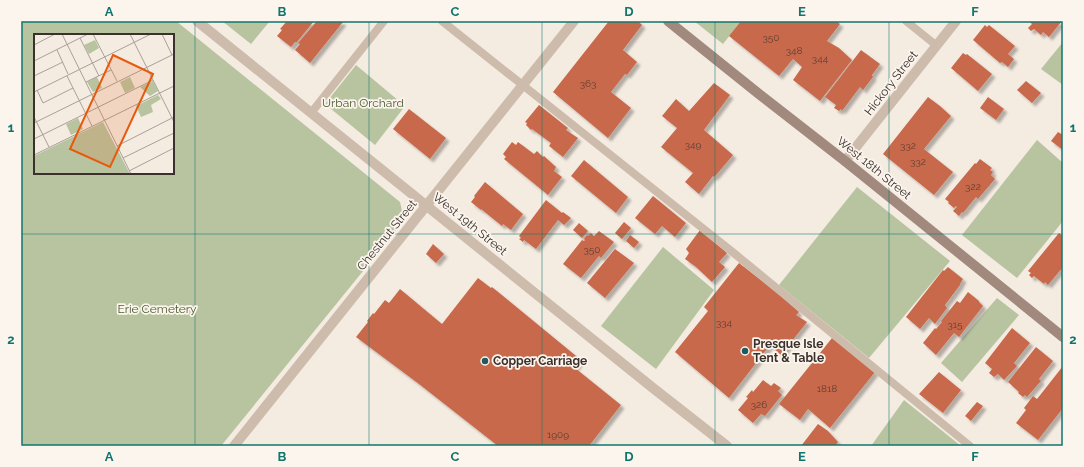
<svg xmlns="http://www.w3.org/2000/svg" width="1084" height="467" viewBox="0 0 1084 467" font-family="Raleway,sans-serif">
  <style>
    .green { fill: #b8c4a0; fill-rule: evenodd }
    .building { fill: #c8694b; filter: url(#shadow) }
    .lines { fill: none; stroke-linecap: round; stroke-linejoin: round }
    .lane { stroke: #cdbbac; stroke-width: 8 }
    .street { stroke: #cdbbac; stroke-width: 10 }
    .secondary { stroke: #a18a7d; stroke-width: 10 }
    .grid { fill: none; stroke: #0f766e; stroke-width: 1; stroke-opacity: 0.55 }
    .poi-dot { fill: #1f5a5e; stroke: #fbf5ee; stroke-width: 1.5 }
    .labels { text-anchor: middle; stroke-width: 3.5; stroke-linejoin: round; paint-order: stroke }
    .number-label { font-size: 10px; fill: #5e3e33 }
    .street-label { font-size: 12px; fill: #3b302b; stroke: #fbf5ee }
    .park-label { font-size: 12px; fill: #4a5a2e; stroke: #fbf5ee }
    .poi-label { font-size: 12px; font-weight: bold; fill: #3b302b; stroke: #fbf5ee; text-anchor: start }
    .inset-road { fill: none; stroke: #aaa098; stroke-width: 1 }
    .view { fill: #e8590c; fill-opacity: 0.15; stroke: #e8590c; stroke-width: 2 }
    .inset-edge { fill: none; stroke: #3b302b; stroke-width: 2 }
    .neatline { fill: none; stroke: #0f766e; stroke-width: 1.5 }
    .grid-label { font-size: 13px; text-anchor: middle; font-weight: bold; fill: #0f766e }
  </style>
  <defs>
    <filter id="shadow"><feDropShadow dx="3.5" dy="3.5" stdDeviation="1" flood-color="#0004"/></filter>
  </defs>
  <rect width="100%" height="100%" fill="#f4ebe1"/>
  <g class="green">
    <path d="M21,21H176L400,202L403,215L402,223L221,446H21ZM35,35H173V173H35Z"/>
    <polygon points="222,21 270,21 251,44"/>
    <polygon points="694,21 741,21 723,44"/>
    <polygon points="1063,42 1063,85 1041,69"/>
    <polygon points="356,65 405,106 375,145 325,104"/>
    <polygon points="1037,140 1063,163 1063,221 1017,278 962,235"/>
    <polygon points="857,187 950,261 869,358 779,285"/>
    <polygon points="663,247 714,290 656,369 601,326"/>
    <polygon points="997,298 1019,315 962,382 941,363"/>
    <polygon points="904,400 961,446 871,446"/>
  </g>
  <g class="building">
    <polygon points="287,21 314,21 297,42 295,42 291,47 277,36 282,30 280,29"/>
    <polygon points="317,21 341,21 343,22 310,63 295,50 300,44 298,43"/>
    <polygon points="609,21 638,21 642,25 623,50 637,62 627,75 625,74 611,92 631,108 608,138 553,92"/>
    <polygon points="741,21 836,21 840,24 827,41 839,48 852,60 820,101 806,90 793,80 802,67 793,59 779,76 729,36"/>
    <polygon points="1029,21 1062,21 1049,37 1043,32 1041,35 1034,29 1031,31 1028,28 1032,24"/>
    <polygon points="985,25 987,27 989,25 1015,46 1008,54 1014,59 1008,67 1002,62 1000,63 973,40"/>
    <polygon points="861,50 880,64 872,75 873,77 863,90 860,87 842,111 841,109 839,111 834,108 836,105 825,97"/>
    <polygon points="963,53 966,55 967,54 992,74 978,91 951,68"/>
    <polygon points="1026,81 1041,93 1032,103 1017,90"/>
    <polygon points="714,83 730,95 704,130 733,155 717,174 714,177 713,176 699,194 685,182 693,173 661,147 677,128 662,116 676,99 689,111"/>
    <polygon points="928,97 940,106 951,116 924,149 953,172 934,195 883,154"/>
    <polygon points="988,97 1004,109 996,120 980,108"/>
    <polygon points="539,105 568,128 566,130 578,138 563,157 549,146 551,143 532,129 531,130 526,125 527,123 525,122"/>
    <polygon points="409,109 446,138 430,159 393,129"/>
    <polygon points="1058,132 1063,135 1063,150 1051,141"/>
    <polygon points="512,142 516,145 518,142 534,154 537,151 543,157 544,156 556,167 554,171 562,177 548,195 504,159 506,157 503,154"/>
    <polygon points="980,159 992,168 990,170 993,172 991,175 995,179 978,199 976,197 963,213 962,212 959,216 953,211 957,207 956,206 954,208 948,203 949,202 945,199 975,163 976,164"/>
    <polygon points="584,160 628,197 616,213 571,176"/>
    <polygon points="485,182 523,214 511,230 503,224 502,226 481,209 481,210 471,202 475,197 474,196"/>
    <polygon points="653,196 686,223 675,237 662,226 655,234 635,218"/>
    <polygon points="546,200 562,213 563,212 571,218 564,225 558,220 536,249 524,240 523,242 519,239 521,238 519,236"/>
    <polygon points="624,222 631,228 622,239 615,233"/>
    <polygon points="579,223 588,231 582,238 573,230"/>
    <polygon points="700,230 727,253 719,262 725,267 712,282 696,267 685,259 689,253 686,249"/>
    <polygon points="599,231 614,242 601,258 599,256 581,278 563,264 582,240 584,241 585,240 584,239 587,235 588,236 591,233 594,236"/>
    <polygon points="1059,233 1063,236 1063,267 1048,285 1045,282 1044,284 1034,276 1032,278 1029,275 1031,273 1028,271"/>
    <polygon points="630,235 639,242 634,248 626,241"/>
    <polygon points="433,244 444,254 436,263 426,254"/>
    <polygon points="615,249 634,263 605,298 587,283"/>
    <polygon points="739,263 775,291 799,312 796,315 807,322 781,355 770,345 729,398 675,352 708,311 704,307"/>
    <polygon points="948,267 963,279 960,284 960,285 945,305 947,308 935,324 929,318 920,329 906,317 943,270 944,271"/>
    <polygon points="478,278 491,288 492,287 581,360 575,368 621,405 589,446 498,446 419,384 356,337 368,322 367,321 373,313 374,314 385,300 389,303 400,289 442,324"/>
    <polygon points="968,292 979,301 979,302 983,306 959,337 954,333 936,355 923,343 935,328 936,329 942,322 941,321 957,301 960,303"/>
    <polygon points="1012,328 1030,343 1014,363 1017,366 1004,380 998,374 994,377 989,373 992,369 985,363"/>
    <polygon points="832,338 875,372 830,428 808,409 800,420 779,404"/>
    <polygon points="1036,347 1053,361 1039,379 1041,381 1027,397 1025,395 1023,397 1018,393 1019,392 1008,382"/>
    <polygon points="1063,366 1063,408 1038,440 1016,423 1026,410 1024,408 1033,396 1037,399"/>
    <polygon points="939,372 961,390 943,413 919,394"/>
    <polygon points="763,380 771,386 774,383 781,388 778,391 782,395 765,416 761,414 753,423 738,410 748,398 746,397 752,390 753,392"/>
    <polygon points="977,402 983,406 971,421 965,416"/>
    <polygon points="818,424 828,431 838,442 835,446 801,446"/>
  </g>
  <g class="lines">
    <g class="lane">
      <polyline points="442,21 735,254 970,446"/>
      <polyline points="906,21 937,46"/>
      <polyline points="311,113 384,21"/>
    </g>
    <g class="street">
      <polyline points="197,21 653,388 727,446"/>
      <polyline points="845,161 956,21"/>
      <polyline points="234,446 574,21"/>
    </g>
    <polyline class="secondary" points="668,21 759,94 845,161 1063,337"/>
  </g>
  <path class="grid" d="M195,21V446M369,21V446M542,21V446M715,21V446M889,21V446M21,234H1063"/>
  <g class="poi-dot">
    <circle cx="745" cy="351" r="4"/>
    <circle cx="485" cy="361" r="4"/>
  </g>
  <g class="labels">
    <g class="number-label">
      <text x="771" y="41">350</text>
      <text x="794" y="54">348</text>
      <text x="820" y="62">344</text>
      <text x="588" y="87">363</text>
      <text x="693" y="148">349</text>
      <text x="908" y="149">332</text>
      <text x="918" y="165">332</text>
      <text x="973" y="190">322</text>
      <text x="592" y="253">350</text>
      <text x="724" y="326">334</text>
      <text x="955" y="328">315</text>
      <text x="827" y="392">1818</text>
      <text x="759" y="408">326</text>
      <text x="558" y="438">1909</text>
    </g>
    <g class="street-label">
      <text transform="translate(891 83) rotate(-52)" y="4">Hickory Street</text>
      <text transform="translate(874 168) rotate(39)" y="4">West 18th Street</text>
      <text transform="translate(470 224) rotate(39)" y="4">West 19th Street</text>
      <text transform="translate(387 235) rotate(-51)" y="4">Chestnut Street</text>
    </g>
    <g class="park-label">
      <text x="363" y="107">Urban Orchard</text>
      <text x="157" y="313">Erie Cemetery</text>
    </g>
    <g class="poi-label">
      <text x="753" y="348">Presque Isle<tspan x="753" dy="14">Tent &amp; Table</tspan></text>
      <text x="493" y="365">Copper Carriage</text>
    </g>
  </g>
  <g transform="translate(34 34)">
    <rect width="140" height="140" fill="#f4ebe1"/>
    <path d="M61,6L65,14L55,20L50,11ZM63,43L68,54L59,58L53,48ZM96,43L101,54L91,59L86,48ZM119,47L124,57L116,62L106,53ZM124,61L127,65L117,71L119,78L107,83L102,72ZM44,84L49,95L37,101L32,90ZM69,88L96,140H0V122Z" fill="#b8c4a0"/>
    <path class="inset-road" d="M28,0L97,140M59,0L83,47M96,0L140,88M128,0L138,21M46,4L65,42M0,11L21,0M23,16L34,40M0,27L54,0M0,42L29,28M33,42L39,54M52,48L77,36M3,56L9,69L39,54L58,92M0,58L117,0M0,83L15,113M0,89L140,20M0,105L119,46M83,112L140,83M0,121L140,52M89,124L140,99M95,137L140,114"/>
    <path class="view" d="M79,21L119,40L76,133L36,115Z"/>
    <rect width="140" height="140" class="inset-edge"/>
  </g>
  <rect width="1084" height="467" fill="none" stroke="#fbf5ee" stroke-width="44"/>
  <rect x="22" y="22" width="1040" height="423" class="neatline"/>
  <g class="grid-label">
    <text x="109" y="16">A</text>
    <text x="282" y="16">B</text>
    <text x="455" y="16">C</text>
    <text x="629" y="16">D</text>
    <text x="802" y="16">E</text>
    <text x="975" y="16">F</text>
    <text x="11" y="132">1</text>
    <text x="1073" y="132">1</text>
    <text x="11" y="344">2</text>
    <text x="1073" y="344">2</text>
    <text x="109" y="461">A</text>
    <text x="282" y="461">B</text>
    <text x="455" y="461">C</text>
    <text x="629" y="461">D</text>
    <text x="802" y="461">E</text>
    <text x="975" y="461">F</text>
  </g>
</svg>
